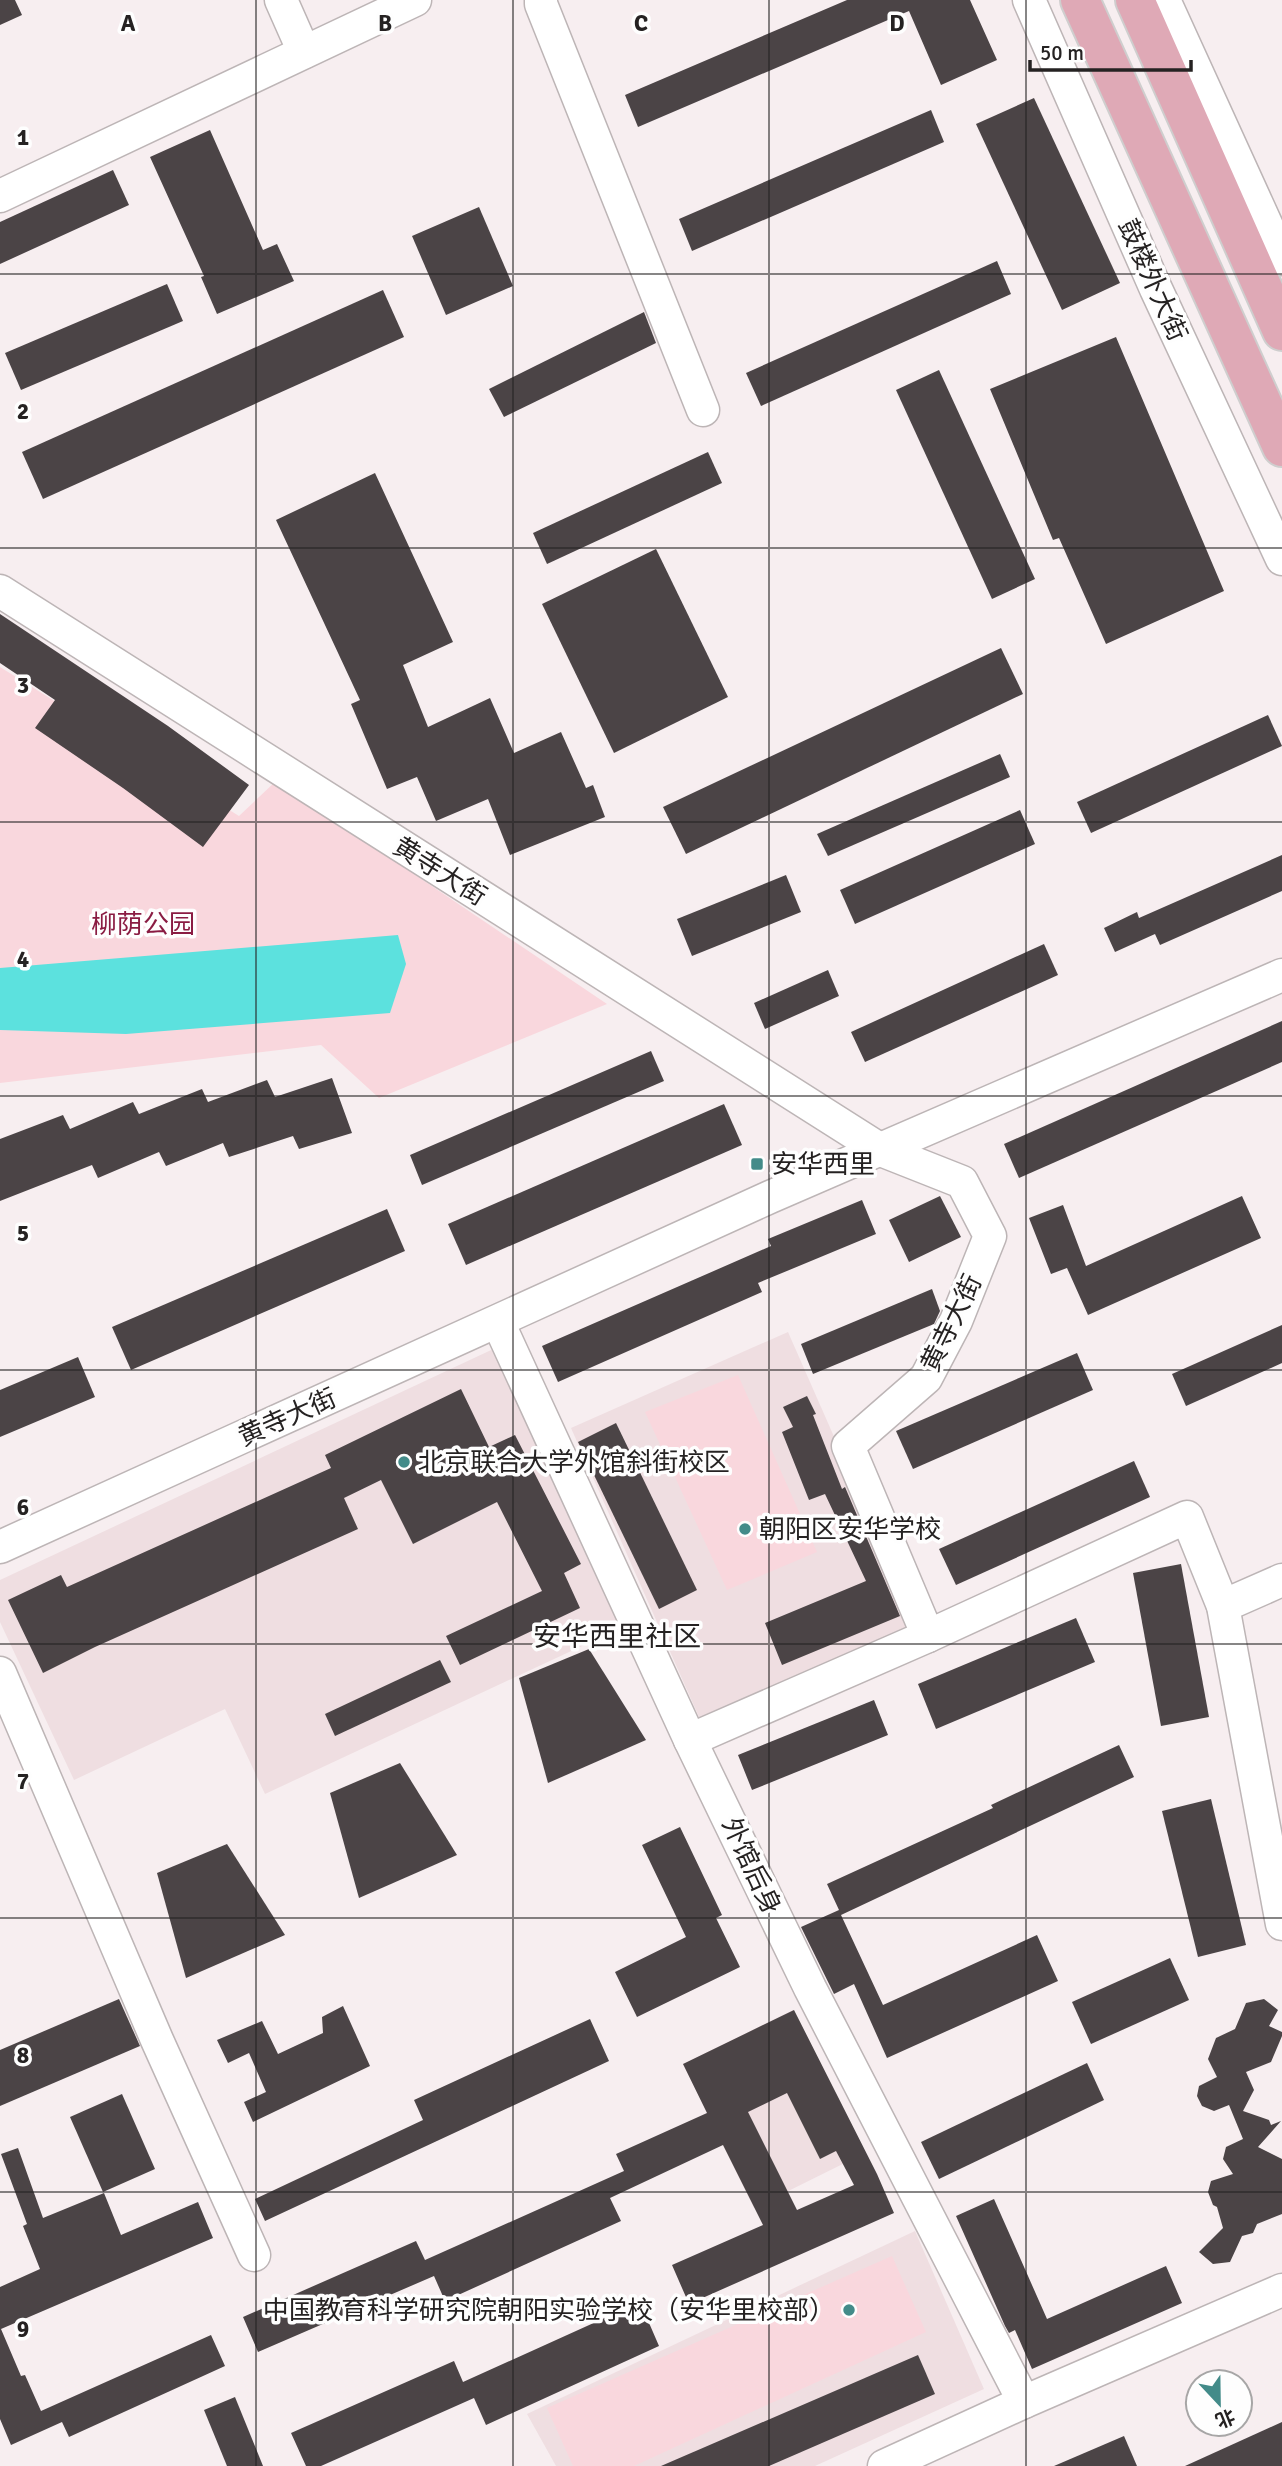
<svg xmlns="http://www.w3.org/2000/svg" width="1282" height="2466" viewBox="0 0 1282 2466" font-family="Signika,'Noto Sans SC',sans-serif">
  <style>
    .built { fill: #efdee1 }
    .green { fill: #f9d7dd }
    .water { fill: #5ce1de }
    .building { fill: #4b4446; fill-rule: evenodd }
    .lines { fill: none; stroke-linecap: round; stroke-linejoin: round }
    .minor-casing { stroke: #bdb5b6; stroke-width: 35 }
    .major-casing { stroke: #cfcece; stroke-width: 42 }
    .minor { stroke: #fff; stroke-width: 32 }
    .major { stroke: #dfa9b6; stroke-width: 38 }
    .grid { fill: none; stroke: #252222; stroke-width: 2; stroke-opacity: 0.55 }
    .poi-dot { fill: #438b89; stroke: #fefefe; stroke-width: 2.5 }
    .labels { text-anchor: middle; stroke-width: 7; stroke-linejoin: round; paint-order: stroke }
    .street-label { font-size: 26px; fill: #252222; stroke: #fefefe }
    .park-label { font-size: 26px; fill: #8a1c43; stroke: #fefefe }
    .poi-label { font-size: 26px; fill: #252222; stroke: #fefefe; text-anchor: start }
    .neighbourhood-label { font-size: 28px; fill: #252222; stroke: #fefefe }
    .grid-label { font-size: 23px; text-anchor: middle; font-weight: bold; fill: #252222; stroke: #fefefe; stroke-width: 7; stroke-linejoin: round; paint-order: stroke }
  </style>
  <rect width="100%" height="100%" fill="#f7eef0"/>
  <g class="built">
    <polygon points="788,1332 919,1630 703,1726 571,1428"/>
    <polygon points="504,1344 627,1625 265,1794 225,1709 74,1780 0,1622 0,1580"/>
    <polygon points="793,2010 865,2153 754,2208 683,2064"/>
    <polygon points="915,2231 984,2389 815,2466 556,2466 527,2414"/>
  </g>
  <g class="green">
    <polygon points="0,667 239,816 276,781 607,1004 379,1098 321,1045 0,1083"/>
    <polygon points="738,1375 817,1552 727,1590 645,1412"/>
    <polygon points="892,2256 926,2332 634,2466 573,2466 547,2408"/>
  </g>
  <polygon class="water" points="398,935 406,964 390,1013 126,1034 0,1030 0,968"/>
  <g class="building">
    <polygon points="0,0 15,0 22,15 0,25"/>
    <polygon points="847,0 970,0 997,60 941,85 909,11 638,127 625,95"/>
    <polygon points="1034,98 1120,283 1062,310 976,124"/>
    <polygon points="931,110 944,142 692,251 679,219"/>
    <polygon points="210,130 263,250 277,244 294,281 217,314 201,277 204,276 150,157"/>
    <polygon points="113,170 129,205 0,264 0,222"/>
    <polygon points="479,207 513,286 446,315 412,236"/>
    <polygon points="997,261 1011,294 761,406 746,373"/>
    <polygon points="167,284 183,321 21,390 5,353"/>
    <polygon points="383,290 404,337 43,499 22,452"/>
    <polygon points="644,312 656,343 504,417 489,389"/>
    <polygon points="1116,337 1224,591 1106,644 1059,538 1053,540 990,389"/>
    <polygon points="939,370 1035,579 992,599 896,390"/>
    <polygon points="708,452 722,483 547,564 533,533"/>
    <polygon points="375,473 453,642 403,665 428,727 490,698 514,753 561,732 586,788 593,785 605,817 510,855 488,799 436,821 417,777 387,789 351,704 360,700 276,520"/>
    <polygon points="656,549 728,697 614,753 542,604"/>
    <polygon points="0,614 168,726 249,785 203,847 123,788 35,728 55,700 0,663"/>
    <polygon points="1001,648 1023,694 686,854 663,807"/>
    <polygon points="1268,715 1282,746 1091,833 1077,802"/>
    <polygon points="1000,754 1010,777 828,856 817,834"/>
    <polygon points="1020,810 1035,844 855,924 840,890"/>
    <polygon points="1282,855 1282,891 1160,945 1155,934 1115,952 1104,928 1137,912 1139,918"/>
    <polygon points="786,875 801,912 692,956 677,919"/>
    <polygon points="1044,944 1058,975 865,1062 851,1032"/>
    <polygon points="828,970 839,996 765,1029 754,1003"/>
    <polygon points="1282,1021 1282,1062 1019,1178 1004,1144"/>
    <polygon points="651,1051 664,1081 422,1185 410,1155"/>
    <polygon points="332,1078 352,1133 299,1149 293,1136 229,1157 223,1143 166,1166 159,1152 98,1178 92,1165 0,1201 0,1139 63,1115 70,1129 133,1102 139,1114 202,1089 208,1102 267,1080 275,1097"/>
    <polygon points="724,1104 742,1145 466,1265 448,1224"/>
    <polygon points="940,1196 961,1237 909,1262 889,1220"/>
    <polygon points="1242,1196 1261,1238 1088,1315 1067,1268 1051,1274 1029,1218 1063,1205 1086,1266"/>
    <polygon points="862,1200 876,1234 758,1283 762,1292 558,1382 542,1346 771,1246 768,1239"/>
    <polygon points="387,1209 405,1251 131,1370 112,1327"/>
    <polygon points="932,1289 940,1311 934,1324 813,1374 801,1344"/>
    <polygon points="1282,1325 1282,1363 1186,1406 1172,1374"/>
    <polygon points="1077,1353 1093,1390 913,1469 896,1431"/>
    <polygon points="78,1357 95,1397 0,1437 0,1390"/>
    <polygon points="461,1389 489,1447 515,1435 581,1564 564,1573 580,1608 460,1665 446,1636 542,1591 497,1502 413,1544 381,1480 344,1498 358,1529 95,1647 43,1673 8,1600 61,1575 67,1587 331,1468 325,1455"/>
    <polygon points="807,1396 816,1414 813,1415 842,1489 845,1487 900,1616 782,1665 765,1623 866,1581 825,1494 809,1500 782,1432 793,1427 783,1407"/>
    <polygon points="616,1423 697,1590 659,1609 578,1442"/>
    <polygon points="1134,1461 1150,1497 956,1585 939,1549"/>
    <polygon points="1181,1564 1209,1717 1161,1726 1133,1573"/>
    <polygon points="1076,1618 1095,1662 936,1729 918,1684"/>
    <polygon points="589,1649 646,1740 548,1783 519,1678"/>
    <polygon points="440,1660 451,1682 335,1736 325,1714"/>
    <polygon points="874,1700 888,1735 752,1790 738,1755"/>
    <polygon points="1119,1745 1134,1777 841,1915 883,2005 1037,1935 1058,1981 887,2058 854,1984 834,1994 801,1927 839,1910 827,1884 993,1808 991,1805"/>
    <polygon points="400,1763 457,1855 359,1898 330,1793"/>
    <polygon points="1211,1799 1246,1945 1198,1957 1162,1811"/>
    <polygon points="680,1827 722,1915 716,1918 740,1967 637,2017 615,1972 686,1937 642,1845"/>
    <polygon points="227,1844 285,1935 186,1978 157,1873"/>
    <polygon points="1170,1958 1189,2000 1091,2044 1072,2002"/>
    <polygon points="119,1999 140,2046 0,2106 0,2050"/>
    <polygon points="1264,1999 1278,2010 1269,2026 1282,2032 1282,2036 1271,2062 1246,2072 1254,2090 1243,2111 1269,2120 1271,2125 1281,2121 1258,2147 1282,2159 1282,2214 1257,2224 1253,2233 1242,2236 1230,2262 1213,2264 1199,2252 1223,2228 1217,2207 1213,2205 1208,2192 1211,2181 1233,2174 1223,2159 1226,2147 1243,2139 1229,2105 1214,2111 1202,2106 1197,2096 1199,2086 1217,2077 1208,2059 1216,2038 1235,2029 1246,2003"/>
    <polygon points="343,2006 370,2066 253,2122 244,2102 266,2092 249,2053 228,2063 217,2040 262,2021 278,2054 323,2033 322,2017"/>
    <path d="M794,2010L877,2174L894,2213L689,2304L672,2265L763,2225L723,2145L610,2198L621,2221L445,2301L434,2276L258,2352L243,2317L416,2241L425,2260L624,2171L616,2154L707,2113L683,2064ZM787,2093L820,2159L836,2151L854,2185L797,2210L748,2112Z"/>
    <polygon points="590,2019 609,2061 265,2221 255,2199 423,2120 414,2100"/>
    <polygon points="1087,2063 1104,2100 939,2179 921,2142"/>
    <polygon points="122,2094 155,2169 103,2192 70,2117"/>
    <polygon points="18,2148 43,2218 104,2193 121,2235 198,2202 213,2238 1,2329 21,2376 25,2375 41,2411 211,2335 225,2366 69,2437 62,2422 11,2445 0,2419 0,2287 40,2269 23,2226 27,2224 1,2154"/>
    <polygon points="994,2199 1047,2319 1166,2266 1182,2303 1032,2369 1015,2330 1009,2333 1005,2326 956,2216"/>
    <polygon points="640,2302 659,2346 486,2425 474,2398 321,2466 306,2466 291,2433 454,2361 463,2382"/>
    <polygon points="918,2355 935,2394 769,2466 661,2466"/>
    <polygon points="235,2397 263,2466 227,2466 204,2410"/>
    <polygon points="1282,2422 1282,2466 1185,2466"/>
    <polygon points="1124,2436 1137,2466 1054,2466"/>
  </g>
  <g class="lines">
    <g class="minor-casing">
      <g id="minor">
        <polyline points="281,0 304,52"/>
        <polyline points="541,0 541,4 703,410"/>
        <polyline points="1029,0 1156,289 1282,559"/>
        <polyline points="1164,0 1282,259"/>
        <polyline points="0,196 415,0"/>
        <polyline points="0,591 881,1150 962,1182 990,1236 956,1321 926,1378 848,1446 928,1636"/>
        <polyline points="498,1322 690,1740 810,1988 1024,2402"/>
        <polyline points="0,1547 770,1197 1282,975"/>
        <polyline points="1223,1606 1282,1580"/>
        <polyline points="0,1673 157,2040 254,2255"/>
        <polyline points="690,1740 928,1636 1187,1517 1223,1606 1282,1924"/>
        <polyline points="884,2466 1024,2402 1282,2290"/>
      </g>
    </g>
    <g class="major-casing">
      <g id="major">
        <polyline points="1080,0 1282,447"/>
        <polyline points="1135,0 1282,331"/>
      </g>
    </g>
    <use href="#minor" class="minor"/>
    <use href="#major" class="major"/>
  </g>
  <path class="grid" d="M256,0V2466M513,0V2466M769,0V2466M1026,0V2466M0,274H1282M0,548H1282M0,822H1282M0,1096H1282M0,1370H1282M0,1644H1282M0,1918H1282M0,2192H1282"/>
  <g class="poi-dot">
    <rect x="750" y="1157" width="14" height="14" rx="3.5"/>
    <circle cx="404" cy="1462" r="7"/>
    <circle cx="745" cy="1529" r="7"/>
    <circle cx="849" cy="2310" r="7"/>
  </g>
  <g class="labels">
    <g class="street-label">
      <text transform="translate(1153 280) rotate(66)" y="9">鼓楼外大街</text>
      <text transform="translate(440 871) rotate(32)" y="9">黄寺大街</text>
      <text transform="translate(951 1323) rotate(-64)" y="9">黄寺大街</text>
      <text transform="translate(287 1417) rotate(-24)" y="9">黄寺大街</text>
      <text transform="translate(752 1866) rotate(65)" y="9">外馆后身</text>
    </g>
    <g class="park-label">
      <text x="143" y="933">柳荫公园</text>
    </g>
    <g class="poi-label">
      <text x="771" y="1173">安华西里</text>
      <text x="418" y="1471">北京联合大学外馆斜街校区</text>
      <text x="759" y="1538">朝阳区安华学校</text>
      <text x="835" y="2319" text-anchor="end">中国教育科学研究院朝阳实验学校（安华里校部）</text>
    </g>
    <g class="neighbourhood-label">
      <text x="617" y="1646">安华西里社区</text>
    </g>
  </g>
  <g class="grid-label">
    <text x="128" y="31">A</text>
    <text x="385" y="31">B</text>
    <text x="641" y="31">C</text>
    <text x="897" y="31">D</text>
    <text x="23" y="145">1</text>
    <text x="23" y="419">2</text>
    <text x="23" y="693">3</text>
    <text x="23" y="967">4</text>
    <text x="23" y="1241">5</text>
    <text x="23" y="1515">6</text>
    <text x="23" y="1789">7</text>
    <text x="23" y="2063">8</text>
    <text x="23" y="2337">9</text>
  </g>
  <g transform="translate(1219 2403) rotate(158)"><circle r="33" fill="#fefefe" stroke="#a7a6a6" stroke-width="2"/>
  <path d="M0-5L12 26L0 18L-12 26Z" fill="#438b89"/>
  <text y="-10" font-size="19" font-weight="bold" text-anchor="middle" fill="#252222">北</text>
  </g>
  <path d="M1030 60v10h161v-10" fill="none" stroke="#252222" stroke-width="3.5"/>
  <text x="1040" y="60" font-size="21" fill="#252222" stroke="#fefefe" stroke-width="5" paint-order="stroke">50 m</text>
</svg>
